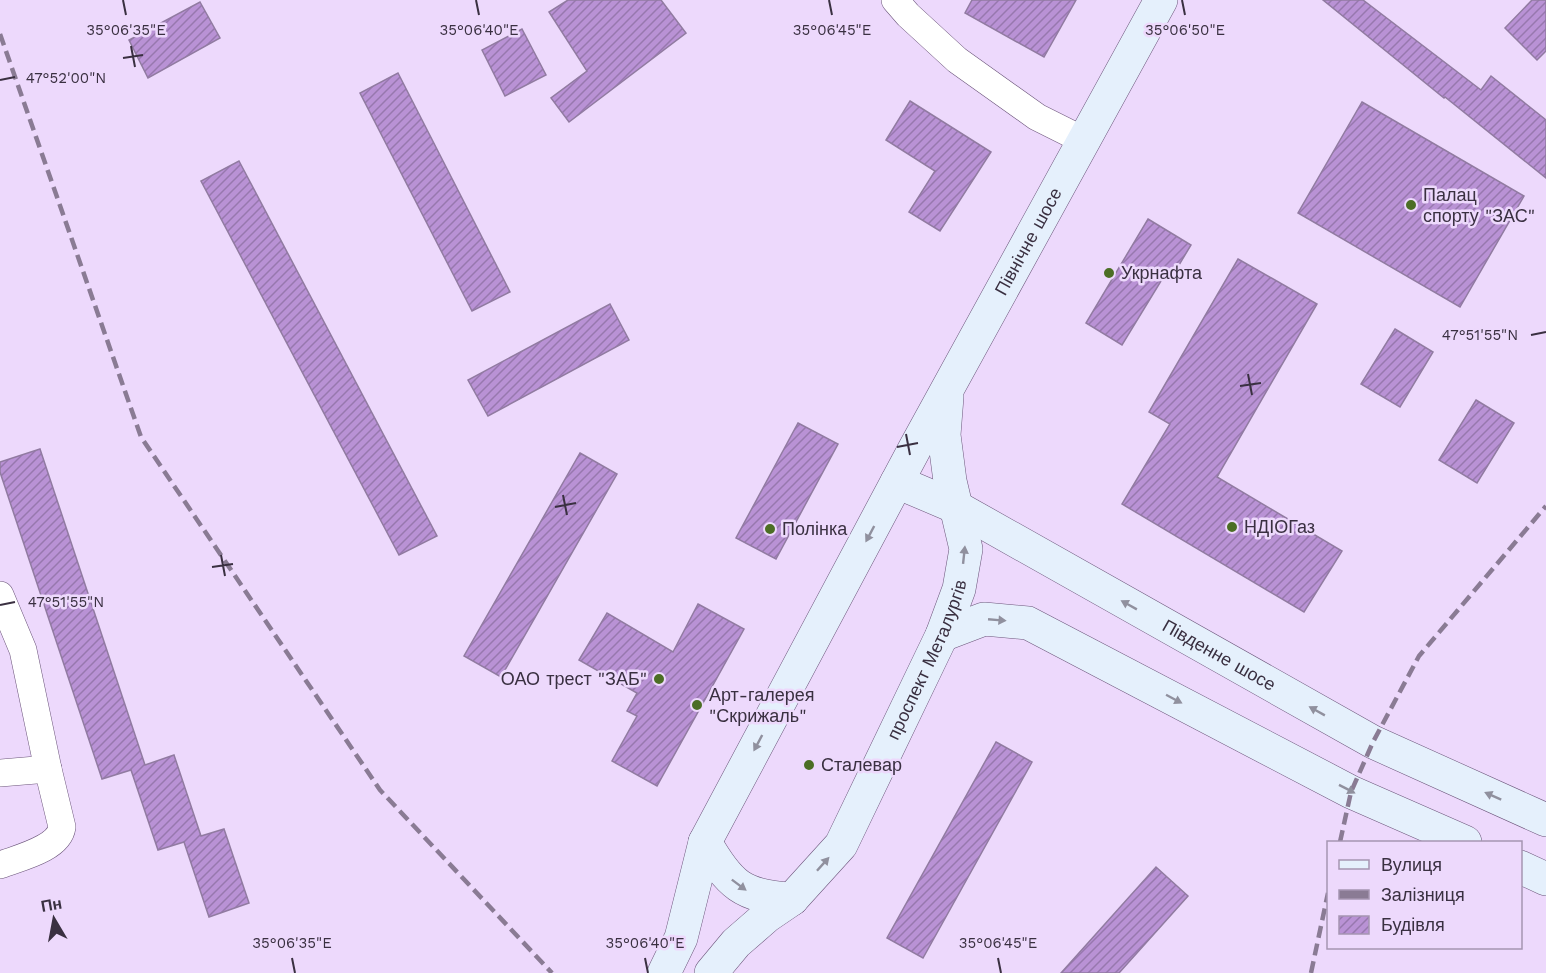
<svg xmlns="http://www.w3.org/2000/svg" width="1546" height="973" viewBox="0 0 1546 973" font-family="'Work Sans',sans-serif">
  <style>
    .building { fill: url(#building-hatch); stroke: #917ba1; stroke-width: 1.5 }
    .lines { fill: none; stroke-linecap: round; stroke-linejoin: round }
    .street-casing { stroke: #6c567b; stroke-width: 28 }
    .secondary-casing { stroke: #6c567b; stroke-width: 34 }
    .street { stroke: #fff; stroke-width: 27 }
    .secondary { stroke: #e5f0fc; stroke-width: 33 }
    .rail { stroke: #8a7b94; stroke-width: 4.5; stroke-dasharray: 12 6; stroke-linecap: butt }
    .oneway { fill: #90909e }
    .ticks { fill: none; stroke: #3a3041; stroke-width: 2 }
    .poi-dot { fill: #4c6e25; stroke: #edd9fc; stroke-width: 2 }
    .labels { text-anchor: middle; stroke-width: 5; stroke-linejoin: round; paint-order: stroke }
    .poi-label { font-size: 18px; fill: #3a3041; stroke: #edd9fc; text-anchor: start }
    .street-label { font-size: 18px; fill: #3a3041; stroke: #edd9fc }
    .ticks-label { font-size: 15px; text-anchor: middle; fill: #3a3041; stroke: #edd9fc; stroke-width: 5; stroke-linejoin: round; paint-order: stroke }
  </style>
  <defs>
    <pattern id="building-hatch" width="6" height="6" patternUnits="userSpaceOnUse" patternTransform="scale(1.5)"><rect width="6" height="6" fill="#b992d5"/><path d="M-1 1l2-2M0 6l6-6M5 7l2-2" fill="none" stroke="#9778ae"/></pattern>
  </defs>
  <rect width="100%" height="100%" fill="#edd9fc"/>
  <g class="building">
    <polygon points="568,0 661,0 686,33 569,122 551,98 587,71 549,12"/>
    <polygon points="972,0 1076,0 1044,57 965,13"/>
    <polygon points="1323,0 1363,0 1481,90 1491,76 1546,120 1546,178 1445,97 1444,98"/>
    <polygon points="1532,0 1546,0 1546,51 1537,60 1505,28"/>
    <polygon points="200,2 220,38 148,78 129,40"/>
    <polygon points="522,29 546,75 505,96 482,50"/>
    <polygon points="398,73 510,292 472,311 360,93"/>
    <polygon points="910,101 991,152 940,231 909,212 935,171 886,140"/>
    <polygon points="1362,102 1524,196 1460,307 1298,213"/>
    <polygon points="239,161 437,536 399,555 201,181"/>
    <polygon points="1148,219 1191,245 1170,280 1164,276 1122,345 1086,323"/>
    <polygon points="1238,259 1317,304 1217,477 1342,551 1304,612 1122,504 1170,424 1149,412"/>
    <polygon points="610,304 629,340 488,416 468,380"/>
    <polygon points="1395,329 1433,352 1400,407 1361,384"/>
    <polygon points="1476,400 1514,423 1477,483 1439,460"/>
    <polygon points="798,423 838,444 776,559 736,538"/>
    <polygon points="40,449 145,765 174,755 201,836 224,829 249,903 209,917 184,842 158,850 131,770 102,779 0,472 0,462"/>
    <polygon points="580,453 617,474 501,677 464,656"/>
    <polygon points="698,604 744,629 657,786 612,761 637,716 627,711 637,693 579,660 607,613 673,652"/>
    <polygon points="996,742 1032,762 923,958 887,938"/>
    <polygon points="1156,867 1188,896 1119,973 1061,973"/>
  </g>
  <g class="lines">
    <g class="street-casing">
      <g id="street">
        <polyline points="895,0 908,15 957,60 1037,117 1083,140"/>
        <polyline points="0,595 23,650 48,769"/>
        <path d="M0,773L48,769L62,827C59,849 18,858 0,865"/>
      </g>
    </g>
    <g class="secondary-casing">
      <g id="secondary">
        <path id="s1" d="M897,482L956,507L1373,742L1546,820"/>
        <polyline points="942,635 984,619 1028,623 1351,792 1465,842"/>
        <path d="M705,842C729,884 742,897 792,899"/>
        <polyline points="1520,867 1546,879"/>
        <path id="s2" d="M664,973L681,938L705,842L915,448L1161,0"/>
        <path id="s3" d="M711,973L736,943L767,916L792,899L841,845L942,635L959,589L966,549L950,481L944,435L947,397"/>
      </g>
    </g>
    <use href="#street" class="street"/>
    <use href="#secondary" class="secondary"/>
    <g class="rail">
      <polyline points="0,34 141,437 380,790 552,973"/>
      <polyline points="1340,842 1351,792 1373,742 1419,656 1546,506"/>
      <polyline points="1311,973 1328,893"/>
    </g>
  </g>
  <defs><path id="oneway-solid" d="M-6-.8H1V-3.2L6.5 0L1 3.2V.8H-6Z" transform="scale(1.5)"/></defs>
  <g class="oneway">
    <use href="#oneway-solid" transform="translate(870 534) rotate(118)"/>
    <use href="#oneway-solid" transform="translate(964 555) rotate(-84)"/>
    <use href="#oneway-solid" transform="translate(1129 605) rotate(-151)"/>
    <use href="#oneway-solid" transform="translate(997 620) rotate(5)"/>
    <use href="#oneway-solid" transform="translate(1174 699) rotate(28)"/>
    <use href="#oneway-solid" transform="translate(1317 711) rotate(-151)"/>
    <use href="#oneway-solid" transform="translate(758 743) rotate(118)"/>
    <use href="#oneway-solid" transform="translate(1347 789) rotate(27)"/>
    <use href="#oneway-solid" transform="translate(1493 796) rotate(-156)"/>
    <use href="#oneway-solid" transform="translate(823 864) rotate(-48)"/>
    <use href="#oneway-solid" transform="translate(739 885) rotate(37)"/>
  </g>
  <path class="ticks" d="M123,0L126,15M476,0L479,15M829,0L832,15M1182,0L1185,15M131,46L135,67M123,58L143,55M0,80L15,77M1531,335L1546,332M1248,374L1252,395M1240,386L1261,383M906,434L910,455M897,447L918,443M563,495L567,515M555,507L576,503M221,555L225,576M212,567L233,564M0,605L15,602M292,958L295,973M645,958L648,973M998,958L1001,973"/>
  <g class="poi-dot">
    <circle cx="1411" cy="205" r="6"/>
    <circle cx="1109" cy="273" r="6"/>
    <circle cx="1232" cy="527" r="6"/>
    <circle cx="770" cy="529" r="6"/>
    <circle cx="659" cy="679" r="6"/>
    <circle cx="697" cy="705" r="6"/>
    <circle cx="809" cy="765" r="6"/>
  </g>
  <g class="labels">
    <g class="poi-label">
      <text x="1423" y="201">Палац<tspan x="1423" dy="21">спорту "ЗАС"</tspan></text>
      <text x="1121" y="279">Укрнафта</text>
      <text x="1244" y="533">НДІОГаз</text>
      <text x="782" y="535">Полінка</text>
      <text x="647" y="685" text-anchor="end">ОАО трест "ЗАБ"</text>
      <text x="709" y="701">Арт-галерея<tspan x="709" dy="21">"Скрижаль"</tspan></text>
      <text x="821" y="771">Сталевар</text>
    </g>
    <g class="street-label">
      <text dy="6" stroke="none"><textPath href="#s2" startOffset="820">Північне шосе</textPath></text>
      <text dy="6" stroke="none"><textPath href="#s1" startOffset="366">Південне шосе</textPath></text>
      <text dy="6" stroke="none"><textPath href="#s3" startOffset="388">проспект Металургів</textPath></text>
    </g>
  </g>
  <g class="ticks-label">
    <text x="126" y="35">35°06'35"E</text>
    <text x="479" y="35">35°06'40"E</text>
    <text x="832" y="35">35°06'45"E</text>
    <text x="1185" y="35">35°06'50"E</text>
    <text x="66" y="83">47°52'00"N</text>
    <text x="1480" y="340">47°51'55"N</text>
    <text x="66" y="607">47°51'55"N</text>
    <text x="292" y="948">35°06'35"E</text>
    <text x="645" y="948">35°06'40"E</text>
    <text x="998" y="948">35°06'45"E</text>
  </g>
  <rect x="1327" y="841" width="195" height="108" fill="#edd9fc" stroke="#a595b1" stroke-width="1.5"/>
  <rect x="1339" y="860" width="30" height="9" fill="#e5f0fc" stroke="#a595b1" stroke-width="1.5"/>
  <text x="1381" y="871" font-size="18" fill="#3a3041">Вулиця</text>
  <rect x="1339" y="890" width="30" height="9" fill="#8a7b94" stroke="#a595b1" stroke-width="1.5"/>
  <text x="1381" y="901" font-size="18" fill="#3a3041">Залізниця</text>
  <rect x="1339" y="916" width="30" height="18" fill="url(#building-hatch)" stroke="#a595b1" stroke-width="1.5"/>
  <text x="1381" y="931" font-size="18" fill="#3a3041">Будівля</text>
  <g transform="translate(54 919) rotate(350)" stroke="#edd9fc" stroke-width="4.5" paint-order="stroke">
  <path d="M0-4.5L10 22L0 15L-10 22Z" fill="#3a3041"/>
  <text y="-9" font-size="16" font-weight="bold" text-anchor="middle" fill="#3a3041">Пн</text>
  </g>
</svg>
